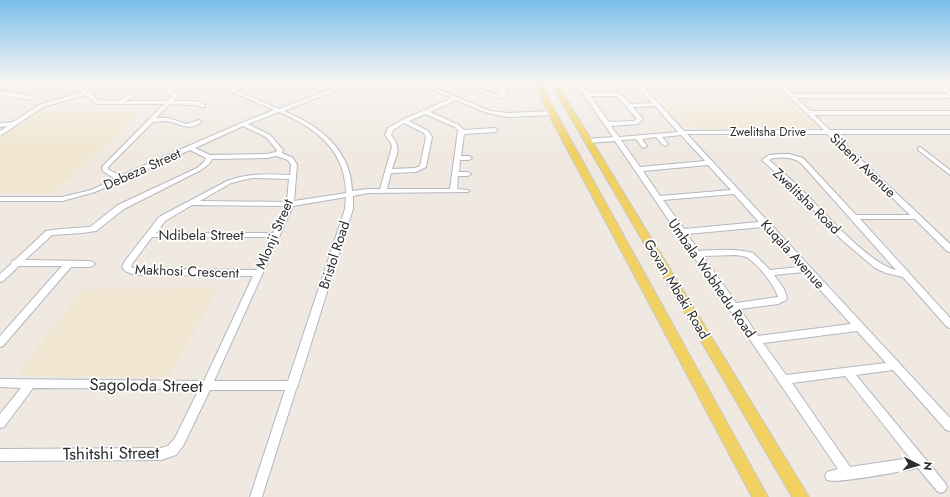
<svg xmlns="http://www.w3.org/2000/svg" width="950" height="497" viewBox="0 0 950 497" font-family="Jost,sans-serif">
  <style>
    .education { fill: #f0e6d1 }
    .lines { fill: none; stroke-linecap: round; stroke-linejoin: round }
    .minor-casing { stroke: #b4b7c1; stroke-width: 2 }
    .major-casing { stroke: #c9c9c9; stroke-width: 2 }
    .minor { fill: #fff; fill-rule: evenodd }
    .major { fill: #f2d163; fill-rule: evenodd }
    .labels { text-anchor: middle; stroke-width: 3.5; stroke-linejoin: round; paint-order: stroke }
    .far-street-label { font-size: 12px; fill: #2e2e2e; stroke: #fff }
    .street-label { font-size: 14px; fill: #2e2e2e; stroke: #fff }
    .near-street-label { font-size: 17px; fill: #2e2e2e; stroke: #fff }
  </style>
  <rect width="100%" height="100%" fill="#efe9e1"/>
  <g class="education">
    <polygon points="730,82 772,83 818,128 697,129 682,124 665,106 748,103"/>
    <polygon points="38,111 141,112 53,194 0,193 0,138"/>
    <polygon points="217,288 170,377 16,376 83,289"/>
  </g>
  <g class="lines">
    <g class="minor-casing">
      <g id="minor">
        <polygon points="10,82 18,82 0,90 0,86"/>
        <path d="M45,82H60L78,84L87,91L118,82H127L90,93L98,100L118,101L134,92L136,93V95L125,101H167L172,96L157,82H163L178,96L173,101H197L205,105V107H201L196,105L170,104L156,118H168L186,124L199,120L202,122C188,132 180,123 166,121C161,121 157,122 153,122L108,167V169L120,176L241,123L274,110L208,82H215L231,88L246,82H254L235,90L279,109L334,88L323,82H330L338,86L349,82H357L284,111C320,126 351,150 352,191L368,189H380L392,147L391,143L385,135L388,128L402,120L452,98L414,82H421L490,111L508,113L552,111L555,113L552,115L508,117L487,113L456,100L430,112L459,125L464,130L495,128L498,130L495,132L464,134L461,156H469L472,158L469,160H460L459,172H468L471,174L468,176H458L457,189L468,190L469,191L468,192L368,193L353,196V209L298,385V386L296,389L262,497H250L285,390H210L183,446L176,455L161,460L0,461V449L161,448L168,446L175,438L199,389L33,388L4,427L0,428V414L21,388L0,387V379L204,381L253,276L135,275L125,271L122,267L125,261L159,217L227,181C247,173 268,174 290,175L291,165L288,160L276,156L267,158L212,159L209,164L201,170L124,209L96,231L82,233L52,235L25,260L91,261L95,264L91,267H71L3,346L0,347V336L62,266H19L3,281L0,282V274L11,264L12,261L15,260L46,231L60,229L90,227L118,205L197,168L204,162L206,158L190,150L95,192L62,201H0V197H62L91,190L115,179L103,171L102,167L164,104H97L85,95L43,107L0,136V131L8,126L0,127V123L13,122L39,105L82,92L76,87L48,84ZM279,112C316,128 345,149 346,193L294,201L297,165L293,158L282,153L283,150L270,135L248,124ZM425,114L455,127L458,130L450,189H387L391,173L416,172L426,167L432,137L428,131L409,121ZM404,123L424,133L426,137L420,166L415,168L392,169C397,153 402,149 391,135L393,130ZM243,126L266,137L277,150L276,152L267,154L210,155L195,148ZM252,178L289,179L287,202L200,201L231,183ZM346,197L345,209L288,381H214L293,206ZM192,205L285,206L273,233H156L165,221ZM152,237H271L256,270L136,269L131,267L132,264Z"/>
        <path d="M264,82C273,82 281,87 290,87C299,87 307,82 316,82C301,92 279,92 264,82Z"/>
        <path d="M458,82C472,82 491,97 501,93L499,82H505L507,94L500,98L493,97Z"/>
        <path d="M554,82H609L606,84H582L588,93H620L631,104L652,103L633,82H639L684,131L824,130L774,82H780L793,94H949L929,82H936L950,91V98H796L811,111H950V115H814L830,130H950V134H834L950,244V252L947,251L915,219H860L950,318V328L947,327L903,277L886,273L875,268L842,240L797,192L762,160L769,155L780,154H789L803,158L856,215H910L827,134H687L950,418V431L946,430L893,370L856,375L945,483L947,487L945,491L941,493L937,491L918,468C903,471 836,484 827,480L825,476L827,472L838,469L615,141L587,143L584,141L587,139L613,137L577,85H552L551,84ZM591,96H617L637,119L634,121L609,122ZM655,106L678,132L619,137L611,126L638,124L643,119L633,107ZM681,135L705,161L640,167L621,140L636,139L642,147L644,148L647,146L642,139L656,137L663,145L665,146L668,144L662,137ZM773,158C782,157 793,157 801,163L896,270C868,263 825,213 803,191C792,180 780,170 769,160ZM708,165L731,190L660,196L643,171ZM734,194L759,222L684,229L663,200ZM763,227L800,267L770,270L753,253C735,248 717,250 699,251L687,234ZM736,255C740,256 745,256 748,258C759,266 774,284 778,297L736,303L703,256ZM804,272L851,324L758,336L740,309L778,304L786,300L787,298L784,289L774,275ZM857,331L886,363L786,375L763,343ZM845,376L910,458L850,467L792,383Z"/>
        <polygon points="0,91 32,96 35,98 32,100 0,95"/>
        <polygon points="920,147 950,170 950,175 918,150 918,148"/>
      </g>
    </g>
    <g class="major-casing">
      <g id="major">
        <polygon points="534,82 540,82 556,113 768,497 752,497 548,113"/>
        <polygon points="550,82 556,82 809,497 792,497"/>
      </g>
    </g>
    <use href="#minor" class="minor"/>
    <use href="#major" class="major"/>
  </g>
  <linearGradient id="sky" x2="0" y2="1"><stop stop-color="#7abfeb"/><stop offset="0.54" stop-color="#f8f5f2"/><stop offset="1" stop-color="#f8f5f2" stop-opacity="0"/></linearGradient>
  <rect width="950" height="152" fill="url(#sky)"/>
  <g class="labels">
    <g class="far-street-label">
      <text x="768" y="136">Zwelitsha Drive</text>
    </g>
    <g class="street-label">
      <text transform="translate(863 165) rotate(44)" y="5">Sibeni Avenue</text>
      <text transform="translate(142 169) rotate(-24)" y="5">Debeza Street</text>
      <text transform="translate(807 201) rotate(44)" y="5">Zwelitsha Road</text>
      <text transform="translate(274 234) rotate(-67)" y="5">Mlonji Street</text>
      <text x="201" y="240">Ndibela Street</text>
      <text transform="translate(793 254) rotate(48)" y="5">Kuqala Avenue</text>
      <text transform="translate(334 255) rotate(-72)" y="5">Bristol Road</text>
      <text transform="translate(187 271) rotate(2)" y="5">Makhosi Crescent</text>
      <text transform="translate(712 278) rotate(55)" y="5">Umbala Wobhedu Road</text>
      <text transform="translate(677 289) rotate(59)" y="5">Govan Mbeki Road</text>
    </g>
    <g class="near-street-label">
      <text transform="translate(146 385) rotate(1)" y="6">Sagoloda Street</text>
      <text transform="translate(111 453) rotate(-1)" y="6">Tshitshi Street</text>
    </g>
  </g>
  <g transform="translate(918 465) rotate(96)" stroke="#ffffff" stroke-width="3" paint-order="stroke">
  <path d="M0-3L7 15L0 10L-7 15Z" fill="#2e2e2e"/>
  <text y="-6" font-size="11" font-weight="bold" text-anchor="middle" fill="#2e2e2e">N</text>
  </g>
</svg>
